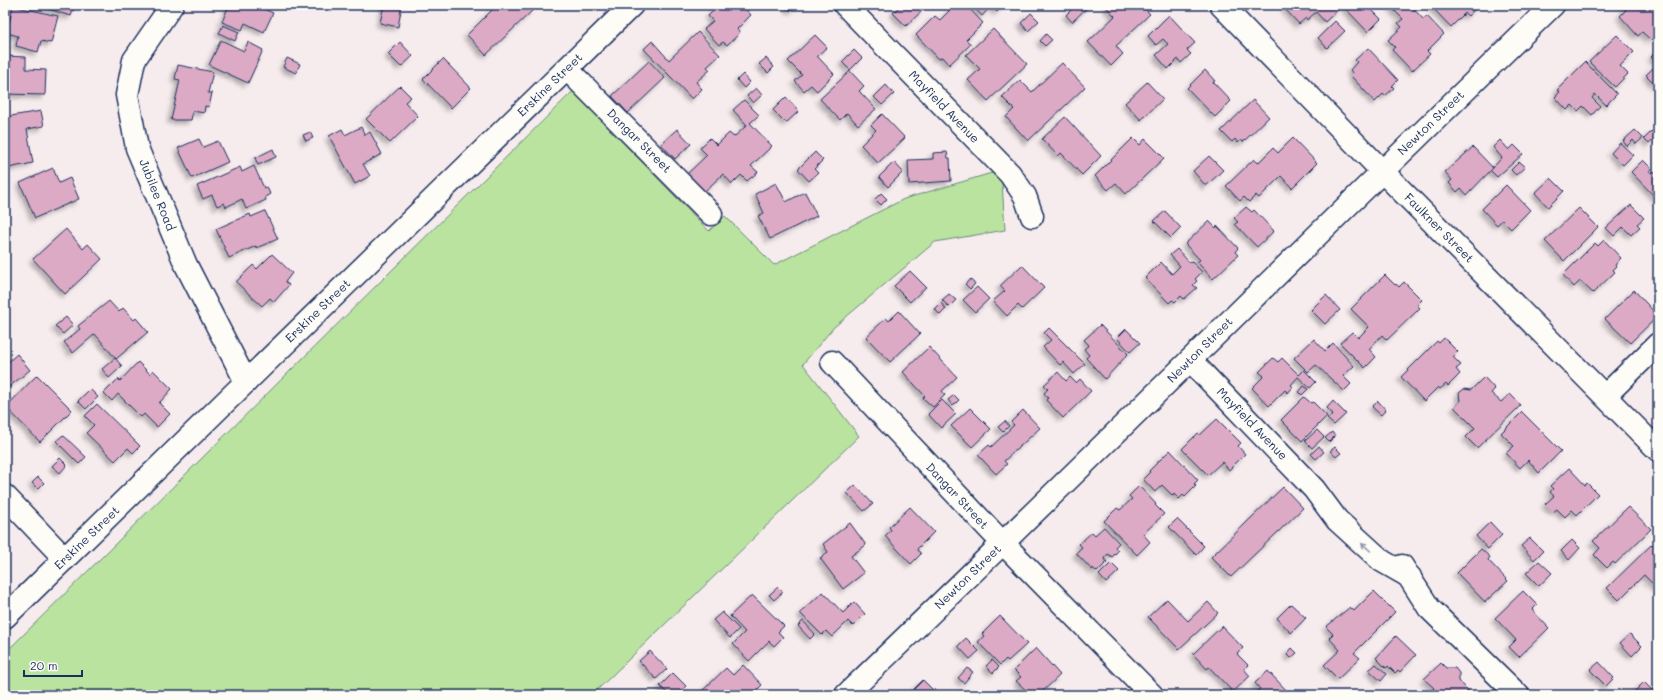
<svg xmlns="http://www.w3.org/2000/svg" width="1663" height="700" viewBox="0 0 1663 700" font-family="Mali,sans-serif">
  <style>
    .green { fill: #bae39f; stroke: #6a897e }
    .building { fill: #ddaac6; stroke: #1b2f5e; filter: url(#shadow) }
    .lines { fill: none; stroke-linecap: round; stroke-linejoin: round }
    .street-casing { stroke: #1b2f5e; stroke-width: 25 }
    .secondary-casing { stroke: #1b2f5e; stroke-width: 25 }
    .street { stroke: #fdfcf7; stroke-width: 22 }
    .secondary { stroke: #fdfcf7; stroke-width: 22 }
    .oneway { stroke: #8c96aa }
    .labels { text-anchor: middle; stroke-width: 3.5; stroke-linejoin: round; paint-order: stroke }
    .street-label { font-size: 12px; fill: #1b2f5e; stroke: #fdfcf7 }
  </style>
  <defs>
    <filter id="shadow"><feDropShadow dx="-3.5" dy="3.5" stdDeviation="2" flood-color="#0004"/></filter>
  </defs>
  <rect width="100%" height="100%" fill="#f7eced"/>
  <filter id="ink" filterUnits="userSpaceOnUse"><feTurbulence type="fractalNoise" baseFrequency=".025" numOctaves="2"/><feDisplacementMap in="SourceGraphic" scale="8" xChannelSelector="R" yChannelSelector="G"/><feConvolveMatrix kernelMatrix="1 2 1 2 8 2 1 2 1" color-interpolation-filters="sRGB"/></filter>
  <g filter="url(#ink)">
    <polygon class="green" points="573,91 709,231 725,216 774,265 904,199 995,172 1002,182 1005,230 935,242 833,328 803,364 859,436 592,695 5,695 5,653"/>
    <g class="building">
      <polygon points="35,5 75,5 71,16"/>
      <polygon points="229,5 255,5 273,13 264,32 245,23 242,30 222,22"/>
      <polygon points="384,5 402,5 398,27 380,23"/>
      <polygon points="497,5 528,5 533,10 486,55 467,35"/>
      <polygon points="719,5 742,5 751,15 737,29 740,33 727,45 723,42 719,45 704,29 713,21 708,16"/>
      <polygon points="786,5 798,5 791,11"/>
      <polygon points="901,5 920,5 924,9 906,26 893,13"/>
      <polygon points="955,5 966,5 983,23 966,40 971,44 949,65 942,57 939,59 916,35 935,16 940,20"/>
      <polygon points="972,5 1004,5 997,12 991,6 982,16"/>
      <polygon points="1076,5 1090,5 1072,22 1066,15"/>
      <polygon points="1108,5 1141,5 1150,14 1116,46 1123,54 1111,66 1088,42 1115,16 1106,7"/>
      <polygon points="1289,5 1343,5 1325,22 1316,12 1307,20 1306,18 1299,24 1285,9"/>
      <polygon points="1346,5 1367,5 1381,19 1368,32 1344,7"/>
      <polygon points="1395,5 1416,5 1417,6 1414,9 1423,19 1427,16 1444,34 1427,51 1430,54 1412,71 1392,50 1395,47 1388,40 1402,27 1398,23 1403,19 1392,8"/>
      <polygon points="1430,5 1479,5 1468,16 1465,13 1451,27"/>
      <polygon points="1626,5 1658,5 1658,33 1651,40 1642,32 1638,36 1620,16 1626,10 1624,8"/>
      <polygon points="13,6 58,16 51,43 41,41 38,52 16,46 18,36 7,33"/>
      <polygon points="1031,13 1039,21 1028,31 1021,23"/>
      <polygon points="1169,15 1195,43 1187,50 1191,54 1181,63 1178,59 1168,69 1156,55 1168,44 1163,39 1156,45 1148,36"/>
      <polygon points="1335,21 1345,31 1327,48 1318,38"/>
      <polygon points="223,25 239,32 235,41 219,33"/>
      <polygon points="993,29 1027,64 988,101 968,80 980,69 966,55"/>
      <polygon points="698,32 720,55 707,67 710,70 696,82 702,89 692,99 644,49 652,41 669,60"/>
      <polygon points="1046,34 1052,40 1045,46 1040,41"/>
      <polygon points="815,35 827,47 817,56 834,74 817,91 811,85 804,91 795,81 802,75 788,61"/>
      <polygon points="1617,35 1634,52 1620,66 1628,74 1615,87 1589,62"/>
      <polygon points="221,40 244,51 248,42 263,50 248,83 209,65"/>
      <polygon points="400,42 413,56 401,67 388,54"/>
      <polygon points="1368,48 1398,80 1392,86 1394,88 1385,96 1383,94 1375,102 1351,76 1353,74 1350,70 1357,62 1355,60"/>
      <polygon points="854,50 862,58 850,70 842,62"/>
      <polygon points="1658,50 1658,64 1651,57"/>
      <polygon points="6,56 26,57 26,69 46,70 45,95 5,94 5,59 6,59"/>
      <polygon points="287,58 300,64 296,73 283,67"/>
      <polygon points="766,58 774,67 768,73 759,64"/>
      <polygon points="443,59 471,88 451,108 423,79"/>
      <polygon points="649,61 665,78 628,113 612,96"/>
      <polygon points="1585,62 1617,94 1606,105 1595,94 1592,98 1600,106 1592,115 1583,106 1578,111 1572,105 1567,110 1555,97 1560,92 1557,90"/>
      <polygon points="1062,63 1085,87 1028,141 1006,117 1014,109 1002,97 1020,80 1032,92"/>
      <polygon points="178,65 213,72 208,93 212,93 209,107 205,106 204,113 193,111 191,120 171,120 180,80 175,79"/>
      <polygon points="1655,66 1658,70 1657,86 1646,75"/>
      <polygon points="1205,70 1215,81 1213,82 1231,101 1215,117 1187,88"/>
      <polygon points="850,71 864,86 859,91 876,109 858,125 847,113 840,120 820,99"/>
      <polygon points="743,74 750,82 744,88 737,80"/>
      <polygon points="1147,82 1163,99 1141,120 1125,103"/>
      <polygon points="886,85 894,94 882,105 874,97"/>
      <polygon points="400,86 411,97 405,102 418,116 390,143 366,119"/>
      <polygon points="756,88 762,95 753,103 747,96"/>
      <polygon points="786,97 799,111 786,123 773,110"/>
      <polygon points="744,100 759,115 750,123 772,146 751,166 758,172 747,181 741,175 732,184 723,174 704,192 687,174 707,155 700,148 710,138 717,145 729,133 734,137 747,125 733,110"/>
      <polygon points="1253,100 1269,117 1243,142 1241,140 1238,143 1235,139 1232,142 1221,131"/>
      <polygon points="41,111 44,126 27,129 33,163 8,168 5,151 5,117"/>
      <polygon points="882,114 905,138 878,163 861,145 876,130 871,125"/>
      <polygon points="1065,117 1101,156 1082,175 1061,153 1058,156 1042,139"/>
      <polygon points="361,127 365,135 370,132 382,154 363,164 370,176 355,184 329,136 342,129 345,135"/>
      <polygon points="677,129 691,144 675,159 661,144"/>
      <polygon points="1635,130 1643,138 1636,144 1633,140 1627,146 1623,141"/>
      <polygon points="1652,131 1657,136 1649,144 1644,139"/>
      <polygon points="310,132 313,138 306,141 303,135"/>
      <polygon points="1133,138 1140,145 1145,139 1164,158 1126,194 1116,183 1108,190 1095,176"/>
      <polygon points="1293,138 1317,163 1292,188 1281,176 1259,198 1256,195 1249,202 1244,197 1240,201 1226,186 1254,159 1258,163 1273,148 1278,153"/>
      <polygon points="199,139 203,147 218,141 228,162 192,178 178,148"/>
      <polygon points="1500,140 1509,150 1514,145 1523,154 1497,177 1490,170 1502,158 1493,147"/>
      <polygon points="1620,143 1633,155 1623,165 1611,153"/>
      <polygon points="1473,147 1493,168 1467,195 1461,188 1457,192 1449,183 1452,180 1445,172"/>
      <polygon points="273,149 276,157 258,165 255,158"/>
      <polygon points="815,152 823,160 814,169 818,173 809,181 798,169"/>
      <polygon points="947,152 948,158 950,158 951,181 909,184 908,160 933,159 933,153"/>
      <polygon points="1209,156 1223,170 1206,186 1193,171"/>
      <polygon points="1643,160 1652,169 1649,171 1652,173 1654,171 1658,175 1658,200 1631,172"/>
      <polygon points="894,162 903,172 888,187 879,177"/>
      <polygon points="1519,162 1525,167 1516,175 1511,170"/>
      <polygon points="254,166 264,188 267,187 270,194 265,197 266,200 246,209 242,199 226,207 224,203 217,206 212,195 203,199 197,186 240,167 242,172"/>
      <polygon points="53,168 59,183 70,178 79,199 35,218 20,183"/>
      <polygon points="1551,178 1564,191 1548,207 1535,193"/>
      <polygon points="776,183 786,202 805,192 817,216 770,239 758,216 764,213 755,194"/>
      <polygon points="1506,185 1530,210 1511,229 1502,220 1497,225 1482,209"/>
      <polygon points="881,193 887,199 881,205 875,199"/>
      <polygon points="1631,205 1644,218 1637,224 1640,227 1631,235 1623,227 1614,236 1606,228"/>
      <polygon points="1246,207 1252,212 1254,210 1274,231 1257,247 1235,224 1238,222 1234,218"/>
      <polygon points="1579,208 1598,227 1564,261 1545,241"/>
      <polygon points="265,211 278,239 256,248 256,246 229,258 216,229 250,214 251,217"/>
      <polygon points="1165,211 1181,228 1171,238 1154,221"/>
      <polygon points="1209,221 1216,228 1217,226 1238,248 1235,252 1238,255 1213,279 1197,262 1200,260 1185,244"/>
      <polygon points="66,229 83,249 88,244 102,259 65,294 33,259"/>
      <polygon points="1604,240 1621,258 1615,265 1617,266 1613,270 1615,272 1593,293 1580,281 1574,287 1563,275 1595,243 1598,246"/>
      <polygon points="1177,249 1189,262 1191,261 1202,272 1195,279 1197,281 1193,285 1197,288 1184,299 1181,296 1175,302 1172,300 1169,303 1145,278 1161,262 1172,274 1180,266 1170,255"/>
      <polygon points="272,254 292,273 285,282 289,285 274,302 270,298 262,306 236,282 253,265 257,269"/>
      <polygon points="1022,265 1044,288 1022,309 1018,305 1007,316 993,301 1005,291 1000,286"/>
      <polygon points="910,271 926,287 910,302 894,286"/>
      <polygon points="1385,275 1395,285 1396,284 1399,287 1404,282 1422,300 1417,305 1420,308 1387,340 1382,335 1369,349 1376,357 1365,368 1340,343 1352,332 1358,338 1369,327 1351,309"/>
      <polygon points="971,279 975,284 970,289 965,284"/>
      <polygon points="977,287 989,299 975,312 963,300"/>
      <polygon points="1634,290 1658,316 1630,343 1605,319"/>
      <polygon points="949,294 956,300 949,307 942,300"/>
      <polygon points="1326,295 1340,310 1325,324 1311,310"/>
      <polygon points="109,301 119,312 123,308 134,320 136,318 148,332 116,359 95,334 73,353 64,342 80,329 78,326"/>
      <polygon points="941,303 946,309 940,315 935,309"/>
      <polygon points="899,311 920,334 890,362 866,337 886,318 889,321"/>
      <polygon points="66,317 73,325 63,334 55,326"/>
      <polygon points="1100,325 1128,354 1105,379 1086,358 1089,355 1084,349 1089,345 1084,340"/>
      <polygon points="1049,328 1085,364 1074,374 1063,362 1060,365 1043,347 1051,340 1044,333"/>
      <polygon points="1126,329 1140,343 1130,352 1117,338"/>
      <polygon points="1444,338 1458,352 1453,357 1461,365 1456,369 1460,374 1448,386 1446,384 1440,389 1438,387 1424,401 1401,377 1437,341 1439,343"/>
      <polygon points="1314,339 1325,351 1333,343 1354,366 1343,376 1351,384 1344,391 1316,365 1308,372 1294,358"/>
      <polygon points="929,347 957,377 942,391 945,395 933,407 923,398 925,396 903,372"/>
      <polygon points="17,354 30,370 5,390 5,365"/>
      <polygon points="115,358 122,366 109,378 102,369"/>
      <polygon points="1273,358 1278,362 1282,358 1299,375 1304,370 1316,382 1310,388 1298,377 1291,385 1293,387 1288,393 1285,390 1269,406 1252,388 1264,376 1259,372"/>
      <polygon points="138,362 150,374 153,370 172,389 159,403 170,414 157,427 144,414 141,417 118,394 112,401 104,393 118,379 120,381"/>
      <polygon points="1058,372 1066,381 1070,377 1076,383 1080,379 1091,391 1063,418 1046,400 1048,398 1044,393 1048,389 1044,385"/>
      <polygon points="37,375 72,410 40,442 6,407"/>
      <polygon points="1484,377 1495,389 1491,393 1501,402 1510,394 1521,405 1477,448 1466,437 1475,428 1454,407 1460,402 1459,393 1464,389 1471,390"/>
      <polygon points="1304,386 1308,389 1302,395 1299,392"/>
      <polygon points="90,389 98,397 86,409 78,401"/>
      <polygon points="954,395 959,400 953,406 948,400"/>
      <polygon points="1304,397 1311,403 1313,402 1327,416 1302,441 1281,420"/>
      <polygon points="942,400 956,414 941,428 928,414"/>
      <polygon points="1333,401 1346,414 1334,425 1327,419 1333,414 1327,408"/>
      <polygon points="1378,401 1386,410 1381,415 1372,407"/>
      <polygon points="97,404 140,446 133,453 128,448 115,461 86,433 94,425 85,416"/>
      <polygon points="970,408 991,429 972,447 951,426"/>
      <polygon points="1023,410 1040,428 1004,461 1007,464 996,474 978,455 989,445 991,447 1014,425 1011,422"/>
      <polygon points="1522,412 1561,451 1539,473 1528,460 1520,468 1506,453 1514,446 1501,433"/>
      <polygon points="1217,419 1241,443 1238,446 1245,454 1229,470 1222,462 1208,475 1182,449 1198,433 1200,435"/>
      <polygon points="1005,421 1009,426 1003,432 998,427"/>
      <polygon points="1317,430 1324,437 1312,448 1305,441"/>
      <polygon points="1332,432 1335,436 1329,442 1325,438"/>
      <polygon points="63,435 86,457 79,464 56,441"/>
      <polygon points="1319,446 1324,452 1316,459 1311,454"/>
      <polygon points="1335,447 1341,453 1336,457 1330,451"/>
      <polygon points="1170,450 1198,480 1194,484 1196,486 1185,497 1183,495 1179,499 1174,494 1173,496 1162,485 1155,492 1143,479 1150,472 1149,471"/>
      <polygon points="60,458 67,465 60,473 52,466"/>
      <polygon points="1569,468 1585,485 1587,483 1598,494 1577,515 1572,510 1565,517 1557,509 1553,512 1545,504 1554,496 1550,492 1553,489 1550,486"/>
      <polygon points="38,477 44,483 38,489 32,483"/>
      <polygon points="855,485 873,504 864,511 847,493"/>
      <polygon points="1139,486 1156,504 1155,505 1164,514 1143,534 1150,542 1137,555 1104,521 1117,508 1120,510 1132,499 1129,496"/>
      <polygon points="1283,487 1303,508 1231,577 1211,557"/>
      <polygon points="910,507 934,532 917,549 921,554 911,564 885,536 891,530 889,527"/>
      <polygon points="1628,507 1651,529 1615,564 1613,562 1607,568 1594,555 1600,548 1593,541"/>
      <polygon points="1177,519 1204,546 1196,555 1169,527"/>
      <polygon points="1490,522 1502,535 1488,549 1476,536"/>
      <polygon points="850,523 866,545 851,556 864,573 843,589 820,558 828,552 823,544"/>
      <polygon points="1104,527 1119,543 1115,547 1118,551 1112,557 1108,554 1104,558 1107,562 1097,572 1093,568 1092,570 1076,553 1082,547 1079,544 1092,532 1095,535"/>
      <polygon points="1530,538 1543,551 1534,560 1521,546"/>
      <polygon points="1572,540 1580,548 1569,560 1561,551"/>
      <polygon points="1652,544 1658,550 1658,589 1644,575 1619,600 1607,588"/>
      <polygon points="1481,549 1490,557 1488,560 1508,581 1485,602 1457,573"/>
      <polygon points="1539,561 1552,573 1539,586 1526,573"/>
      <polygon points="1111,563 1119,571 1106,583 1099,575"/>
      <polygon points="778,587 783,592 774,600 769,595"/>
      <polygon points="1374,591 1395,612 1354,653 1360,658 1338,679 1324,665 1340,650 1329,638 1333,634 1326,627 1350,607 1354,611"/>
      <polygon points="1523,591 1537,605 1532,610 1549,628 1519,657 1509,647 1516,640 1495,618"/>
      <polygon points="823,592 843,613 854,602 865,614 853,626 848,621 832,637 826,631 822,635 800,613"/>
      <polygon points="752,595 784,626 778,632 783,637 774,646 769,641 749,661 733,644 745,632 730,616"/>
      <polygon points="1167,599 1188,621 1208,602 1218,613 1179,649 1148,617"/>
      <polygon points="1291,604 1306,618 1291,633 1277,618"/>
      <polygon points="722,612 739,629 730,638 713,620"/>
      <polygon points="1000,616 1027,644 1008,661 1006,659 1000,665 978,642 984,636 982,634"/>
      <polygon points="803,621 815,634 810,639 798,626"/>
      <polygon points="1222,626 1243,648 1237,654 1248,665 1244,669 1250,676 1233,692 1209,667 1207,669 1193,654"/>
      <polygon points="1630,634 1642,646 1632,656 1620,643"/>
      <polygon points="1396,636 1416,655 1400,672 1398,670 1395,673 1388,666 1386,668 1376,658"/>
      <polygon points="966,638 979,651 970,659 958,646"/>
      <polygon points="1036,648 1060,675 1039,695 1022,695 1025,692 1028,694 1029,693 1016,681 1021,677 1014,670"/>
      <polygon points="1292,648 1297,653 1291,658 1287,654"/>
      <polygon points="650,651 667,669 656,679 639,661"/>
      <polygon points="992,660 999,667 993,673 986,666"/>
      <polygon points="1599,662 1614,678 1606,686 1590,670"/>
      <polygon points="1441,663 1446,668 1455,668 1459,673 1459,681 1470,692 1467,695 1427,695 1434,688 1424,679"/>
      <polygon points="1376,664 1387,674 1381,681 1369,670"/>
      <polygon points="743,665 762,685 752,695 702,695 700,693 726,668 733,675"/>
      <polygon points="967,668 973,672 964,683 958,678"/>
      <polygon points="1268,671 1291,695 1257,695 1255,693 1260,689 1255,683"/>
      <polygon points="673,673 686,686 677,695 669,695 660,686"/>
      <polygon points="923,680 936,693 933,695 908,695"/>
      <polygon points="1644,682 1652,690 1658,685 1658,695 1631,695"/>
    </g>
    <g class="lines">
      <g class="street-casing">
        <g id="street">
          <polyline points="172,5 134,60 127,95 137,148 186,265 246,382"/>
          <polyline points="845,5 1010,174 1025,196 1032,216"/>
          <polyline points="1221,5 1382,171 1658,450"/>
          <polyline points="567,69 711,214"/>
          <polyline points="1190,360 1314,489 1337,520 1382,561 1410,577"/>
          <polyline points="832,362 992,532 1152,695"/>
          <polyline points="1605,396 1658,344"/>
          <polyline points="5,496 65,559"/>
          <polyline points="1402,566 1429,608 1518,695"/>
          <path d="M846,695C1083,467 1317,234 1553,5"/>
        </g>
      </g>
      <g class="secondary-casing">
        <polyline id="secondary" points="5,617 632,5"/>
      </g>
      <use href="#street" class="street"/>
      <use href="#secondary" class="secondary"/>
    </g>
    <defs><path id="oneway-shaft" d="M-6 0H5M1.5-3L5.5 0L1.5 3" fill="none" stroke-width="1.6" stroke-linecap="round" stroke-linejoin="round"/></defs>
    <use class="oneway" href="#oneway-shaft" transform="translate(1366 547) rotate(-138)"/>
  </g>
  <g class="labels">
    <g class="street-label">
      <text transform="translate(550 85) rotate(-44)" y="4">Erskine Street</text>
      <text transform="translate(944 107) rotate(46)" y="4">Mayfield Avenue</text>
      <text transform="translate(1431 123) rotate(-44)" y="4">Newton Street</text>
      <text transform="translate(639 141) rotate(45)" y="4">Dangar Street</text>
      <text transform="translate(157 195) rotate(68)" y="4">Jubilee Road</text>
      <text transform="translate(1439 228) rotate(45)" y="4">Faulkner Street</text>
      <text transform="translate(318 311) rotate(-44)" y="4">Erskine Street</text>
      <text transform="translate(1200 350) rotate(-45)" y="4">Newton Street</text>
      <text transform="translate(1252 424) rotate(46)" y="4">Mayfield Avenue</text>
      <text transform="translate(957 496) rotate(47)" y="4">Dangar Street</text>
      <text transform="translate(87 538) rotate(-44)" y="4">Erskine Street</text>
      <text transform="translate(968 577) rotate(-44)" y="4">Newton Street</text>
    </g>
  </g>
  <rect width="1663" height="700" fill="none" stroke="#fdfcf7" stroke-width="20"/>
  <rect x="10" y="10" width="1643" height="680" fill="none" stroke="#1b2f5e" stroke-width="1.5" filter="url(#ink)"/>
  <path d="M24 670v6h58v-6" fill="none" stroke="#1b2f5e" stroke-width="2"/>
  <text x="30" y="670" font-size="12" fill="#1b2f5e" stroke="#fdfcf7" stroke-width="3" paint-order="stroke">20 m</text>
</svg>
